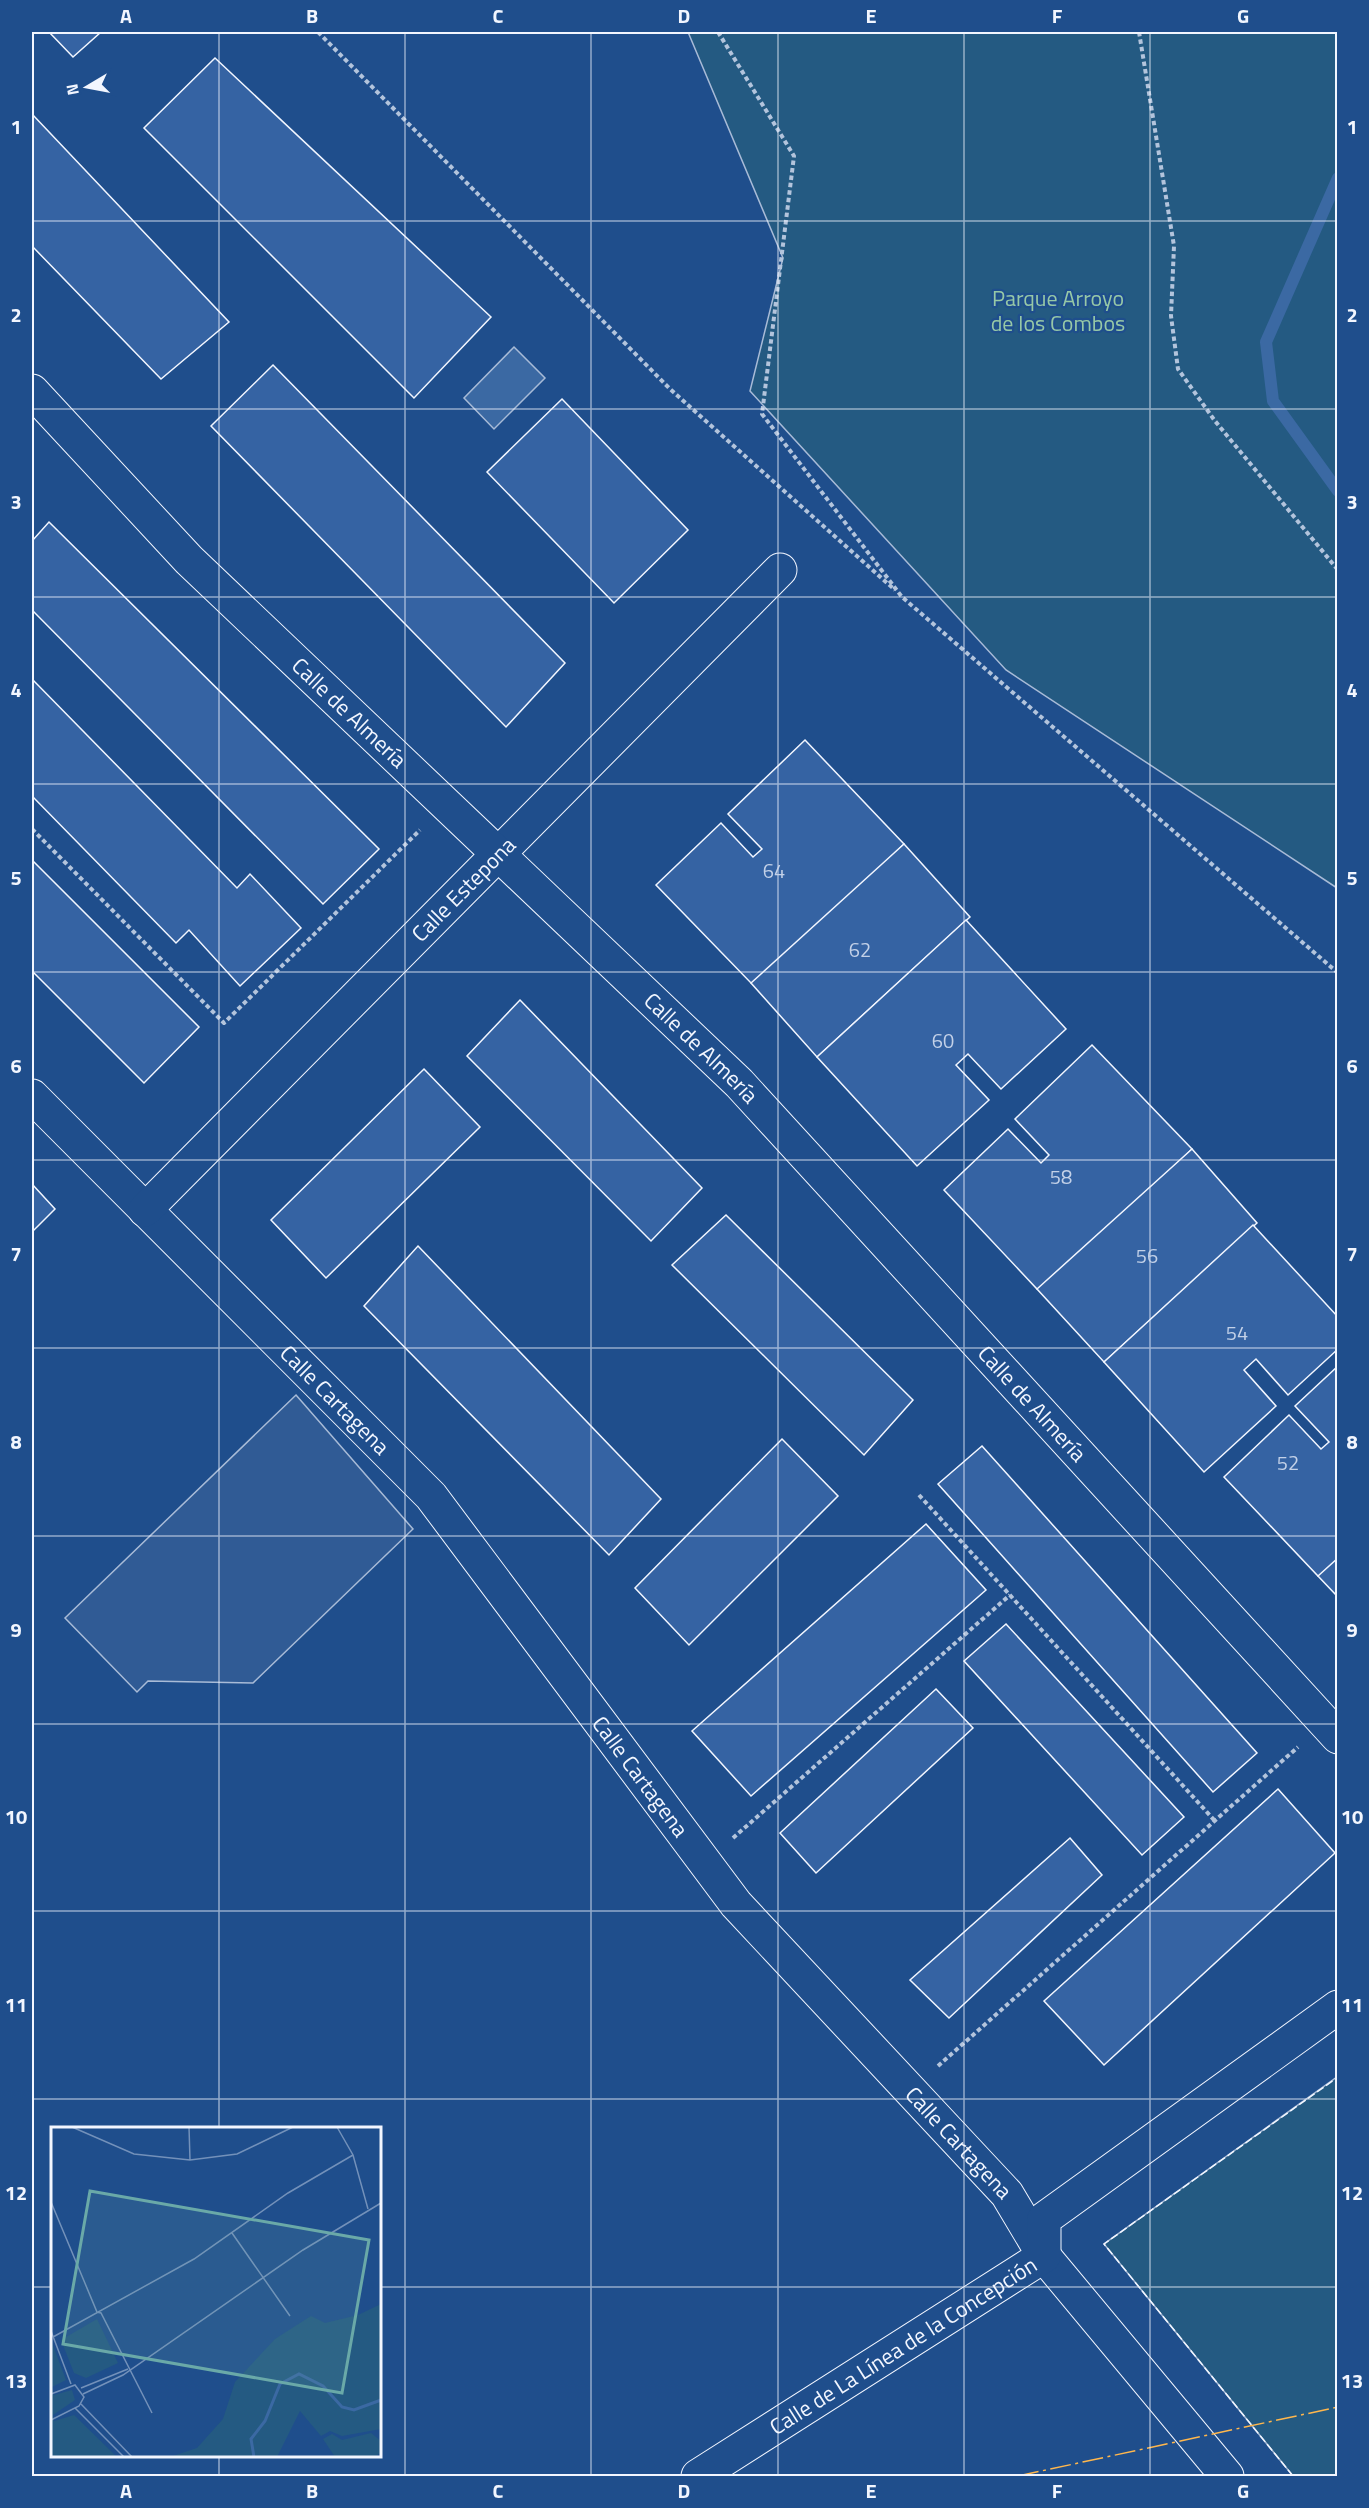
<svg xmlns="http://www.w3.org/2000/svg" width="1369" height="2508" viewBox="0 0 1369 2508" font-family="'Titillium Web',sans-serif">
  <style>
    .green { fill: #245a82; stroke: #a8bbd7; stroke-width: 1.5 }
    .parking { fill: #305b95; stroke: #a8bbd7; stroke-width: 1.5 }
    .water { fill: #3b69a3; stroke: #a8bbd7; stroke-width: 1.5 }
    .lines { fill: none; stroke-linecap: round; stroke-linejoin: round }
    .stream { stroke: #3b69a3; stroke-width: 12 }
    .building { fill: #3563a3; stroke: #f2f6ff; stroke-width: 1.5 }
    .minor-casing { stroke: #f2f6ff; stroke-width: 35 }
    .tertiary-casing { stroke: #f2f6ff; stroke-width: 35 }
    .path { stroke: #b3c4dc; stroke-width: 4; stroke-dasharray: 4.5 3; stroke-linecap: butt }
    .minor { stroke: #1f4e8c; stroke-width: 33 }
    .tertiary { stroke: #1f4e8c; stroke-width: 33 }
    .fence { stroke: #f2f6ff; stroke-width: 1.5; stroke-dasharray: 8 3; stroke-linecap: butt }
    .power { stroke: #ffb74d; stroke-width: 1.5; stroke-dasharray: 21 4.5 3 4.5; stroke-linecap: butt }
    .grid { fill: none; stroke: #f2f6ff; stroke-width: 1.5; stroke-opacity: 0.55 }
    .labels { text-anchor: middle; stroke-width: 4.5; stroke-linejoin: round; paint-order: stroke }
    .number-label { font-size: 20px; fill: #c3d1e8 }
    .park-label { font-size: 22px; fill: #97c8a6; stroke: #1f4e8c }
    .street-label { font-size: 22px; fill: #f2f6ff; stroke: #1f4e8c }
    .inset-river { fill: none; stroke: #3b69a3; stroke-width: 3 }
    .inset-road { fill: none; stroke: #7391ba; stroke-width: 1.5 }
    .view { fill: #6aa9a8; fill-opacity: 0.15; stroke: #6aa9a8; stroke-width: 3 }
    .inset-edge { fill: none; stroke: #f2f6ff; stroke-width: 3 }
    .neatline { fill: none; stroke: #f2f6ff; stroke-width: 2 }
    .grid-label { font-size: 20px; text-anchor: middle; font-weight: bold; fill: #f2f6ff }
  </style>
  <rect width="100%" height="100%" fill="#1f4e8c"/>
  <g class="green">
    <polygon points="688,32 1337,32 1337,888 1006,670 750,391 783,258"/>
    <polygon points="1337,2077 1337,2476 1293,2476 1104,2244"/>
  </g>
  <polygon class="parking" points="296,1395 413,1529 253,1683 148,1681 137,1692 65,1618"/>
  <polygon class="water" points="514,347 545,378 494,429 464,398"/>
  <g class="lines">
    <polyline class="stream" points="1338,178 1266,342 1273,401 1338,491"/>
  </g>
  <g class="building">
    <polygon points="49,32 101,32 73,57"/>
    <polygon points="215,58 491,317 414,398 144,128"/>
    <polygon points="32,114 229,322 161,379 32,246"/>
    <polygon points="273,365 565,663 506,727 211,426"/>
    <polygon points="562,399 688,530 614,603 487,472"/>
    <polygon points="49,522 379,849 323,904 32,610 32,541"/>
    <polygon points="32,679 237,888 250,874 301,928 240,986 189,930 176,943 32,796"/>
    <polygon points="805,740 904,844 756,986 751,983 656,885 721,823 753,857 762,849 728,814"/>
    <polygon points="904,844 970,917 817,1057 751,983"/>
    <polygon points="32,860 199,1027 144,1083 32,971"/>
    <polygon points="966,920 1066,1029 1001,1089 968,1054 956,1065 989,1100 917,1166 817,1057"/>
    <polygon points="520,1000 702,1188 651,1241 467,1056"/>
    <polygon points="1092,1045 1192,1149 1044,1291 1037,1289 944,1190 1008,1129 1041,1163 1049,1155 1015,1119"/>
    <polygon points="424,1069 480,1127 326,1278 271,1220"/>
    <polygon points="1192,1149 1257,1223 1104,1362 1037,1289"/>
    <polygon points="32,1184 55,1209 32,1232"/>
    <polygon points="726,1215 913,1400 864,1455 672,1265"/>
    <polygon points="1253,1225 1338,1317 1338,1349 1288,1395 1256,1359 1244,1370 1276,1406 1204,1472 1104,1362"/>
    <polygon points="418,1246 661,1499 609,1555 364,1306"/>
    <polygon points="1338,1366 1338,1565 1324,1578 1318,1576 1224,1477 1289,1415 1321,1449 1329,1442 1295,1406"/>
    <polygon points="782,1439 838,1496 689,1645 635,1588"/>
    <polygon points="982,1446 1257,1753 1213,1792 938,1484"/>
    <polygon points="926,1524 986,1590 751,1796 692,1731"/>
    <polygon points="1338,1558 1338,1597 1318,1576"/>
    <polygon points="1006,1624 1184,1817 1142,1855 964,1661"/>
    <polygon points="936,1689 973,1728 816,1873 780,1833"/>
    <polygon points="1278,1789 1335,1853 1104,2065 1044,2001"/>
    <polygon points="1070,1838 1102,1875 949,2018 910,1980"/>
  </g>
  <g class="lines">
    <g class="minor-casing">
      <g id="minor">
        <path id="s1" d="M32,1096L431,1496L736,1904L1007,2194L1044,2256L1227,2476"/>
        <path id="s2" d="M145,1210L780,570"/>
        <path id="s3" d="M698,2476L1044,2256V2219L1338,2007"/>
      </g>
    </g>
    <g class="tertiary-casing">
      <g id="tertiary">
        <path id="s4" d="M32,391L189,560L739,1083L1338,1737"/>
      </g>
    </g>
    <g class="path">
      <polyline points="318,32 670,389 895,590"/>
      <polyline points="718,32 794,156 762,414 902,597 1338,973"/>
      <polyline points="1139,32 1174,246 1171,316 1178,369 1215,421 1338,570"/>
      <polyline points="32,829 224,1023 420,830"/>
      <polyline points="919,1495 1215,1821"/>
      <polyline points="733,1838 1010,1595"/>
      <polyline points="938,2066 1298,1747"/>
    </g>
    <use href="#minor" class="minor"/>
    <use href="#tertiary" class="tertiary"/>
    <polyline class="fence" points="1293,2476 1104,2244 1338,2077"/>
    <polyline class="power" points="1018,2476 1338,2407"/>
  </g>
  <path class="grid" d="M219,32V2128M405,32V2476M591,32V2476M778,32V2476M964,32V2476M1150,32V2476M32,221H1338M32,409H1338M32,597H1338M32,784H1338M32,972H1338M32,1160H1338M32,1348H1338M32,1536H1338M32,1724H1338M32,1911H1338M32,2099H1338M32,2287H52M380,2287H1338M219,2456V2476"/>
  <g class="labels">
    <g class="number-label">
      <text x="774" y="878">64</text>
      <text x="860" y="957">62</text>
      <text x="943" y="1048">60</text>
      <text x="1061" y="1184">58</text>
      <text x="1147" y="1263">56</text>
      <text x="1237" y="1340">54</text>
      <text x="1288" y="1470">52</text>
    </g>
    <g class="park-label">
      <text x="1058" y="306">Parque Arroyo<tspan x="1058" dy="25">de los Combos</tspan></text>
    </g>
    <g class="street-label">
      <text dy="8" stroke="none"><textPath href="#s4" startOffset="452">Calle de Almería</textPath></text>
      <text dy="8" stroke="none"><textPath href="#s2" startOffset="452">Calle Estepona</textPath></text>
      <text dy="8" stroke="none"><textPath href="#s4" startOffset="938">Calle de Almería</textPath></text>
      <text dy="8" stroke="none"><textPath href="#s1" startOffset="429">Calle Cartagena</textPath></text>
      <text dy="8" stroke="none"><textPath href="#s4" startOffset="1424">Calle de Almería</textPath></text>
      <text dy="8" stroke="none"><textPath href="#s1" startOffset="915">Calle Cartagena</textPath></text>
      <text dy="8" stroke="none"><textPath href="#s1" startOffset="1401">Calle Cartagena</textPath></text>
      <text dy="8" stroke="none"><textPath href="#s3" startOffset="243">Calle de La Línea de la Concepción</textPath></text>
    </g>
  </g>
  <g transform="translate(51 2127)">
    <rect width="330" height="330" fill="#1f4e8c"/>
    <path d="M330,177V302L291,309L279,304L270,309L249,284L226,330H119L146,321L172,292L184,255L224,212L260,189L274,196L307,188ZM46,192L67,236L35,251L23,246L10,213ZM0,213L15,253L1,260L3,268L21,263L24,273L2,288L3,294L23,288L66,330L0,329ZM320,306L330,314V325L324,330H284L272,312L281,307L291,313Z" fill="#245a82"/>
    <path class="inset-river" d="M203,330L200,312L214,294L229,257L248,247L272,259L291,280L303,283L330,273"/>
    <path class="inset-road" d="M21,0L83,27L139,33L186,27L242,0M138,0L139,33M286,0L302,28L317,82M0,75L46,185L50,186L101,286M181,106L239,189M0,204L20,257M2,210L143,132L237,66L302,28M30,261L77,242M0,267L24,258L33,270L28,279L0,293M32,267L72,248L252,123L330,76M30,277L81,330M24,281L73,330"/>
    <path class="view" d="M39,64L318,113L291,266L12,217Z"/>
    <rect width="330" height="330" class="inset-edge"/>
  </g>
  <rect width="1369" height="2508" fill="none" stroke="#1f4e8c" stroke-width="66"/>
  <g transform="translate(87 87) rotate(260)" stroke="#1f4e8c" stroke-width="4.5" paint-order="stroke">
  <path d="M0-4.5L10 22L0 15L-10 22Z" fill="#f2f6ff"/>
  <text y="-9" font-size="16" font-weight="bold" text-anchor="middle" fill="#f2f6ff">N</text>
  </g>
  <rect x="33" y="33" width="1303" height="2442" class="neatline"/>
  <g class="grid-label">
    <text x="126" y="23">A</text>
    <text x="312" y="23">B</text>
    <text x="498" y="23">C</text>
    <text x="684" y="23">D</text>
    <text x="871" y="23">E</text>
    <text x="1057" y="23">F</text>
    <text x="1243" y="23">G</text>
    <text x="16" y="134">1</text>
    <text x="1352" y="134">1</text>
    <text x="16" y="322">2</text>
    <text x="1352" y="322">2</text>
    <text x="16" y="509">3</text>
    <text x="1352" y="509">3</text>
    <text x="16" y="697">4</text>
    <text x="1352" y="697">4</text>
    <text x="16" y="885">5</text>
    <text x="1352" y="885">5</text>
    <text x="16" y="1073">6</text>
    <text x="1352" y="1073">6</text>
    <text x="16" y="1261">7</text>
    <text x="1352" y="1261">7</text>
    <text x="16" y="1449">8</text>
    <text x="1352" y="1449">8</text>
    <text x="16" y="1637">9</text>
    <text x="1352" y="1637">9</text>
    <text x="16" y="1824">10</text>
    <text x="1352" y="1824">10</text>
    <text x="16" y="2012">11</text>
    <text x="1352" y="2012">11</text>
    <text x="16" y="2200">12</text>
    <text x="1352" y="2200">12</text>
    <text x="16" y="2388">13</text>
    <text x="1352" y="2388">13</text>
    <text x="126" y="2498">A</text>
    <text x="312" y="2498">B</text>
    <text x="498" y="2498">C</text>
    <text x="684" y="2498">D</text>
    <text x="871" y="2498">E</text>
    <text x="1057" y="2498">F</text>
    <text x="1243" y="2498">G</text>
  </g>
</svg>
